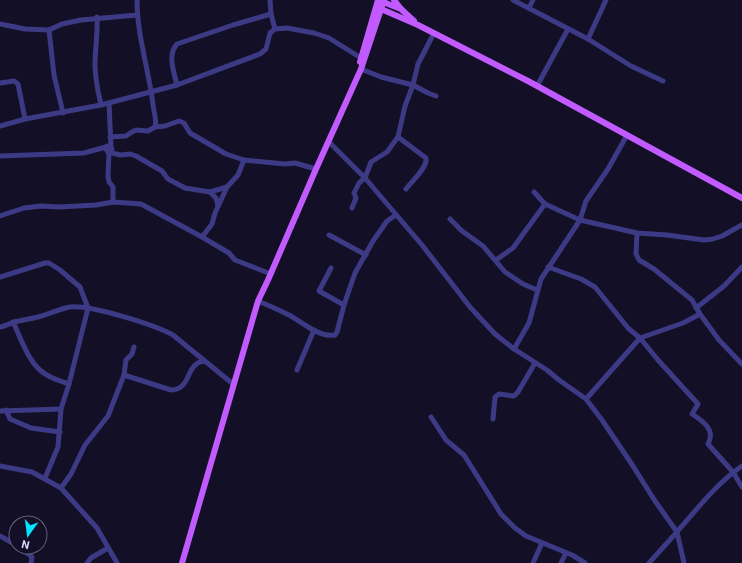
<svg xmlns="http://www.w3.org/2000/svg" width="742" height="563" viewBox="0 0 742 563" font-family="Roboto,sans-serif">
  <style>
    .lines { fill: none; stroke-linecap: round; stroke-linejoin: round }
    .minor { stroke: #3d3a85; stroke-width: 5 }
    .major { stroke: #c25bff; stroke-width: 6 }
  </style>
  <rect width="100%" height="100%" fill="#130f26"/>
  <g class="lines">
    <g class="minor">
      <path d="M137,0C137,36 149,70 153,105C154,113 157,120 155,127"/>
      <polyline points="270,0 271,14 275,29"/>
      <polyline points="513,0 588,39 631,66 663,81"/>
      <polyline points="529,8 533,0"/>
      <path d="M97,17C98,33 95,49 95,65C95,78 98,92 101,105"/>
      <polyline points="0,24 25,29 49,30 62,24 81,20 137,15"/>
      <polyline points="49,30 54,75 63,113"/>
      <polyline points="588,39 606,0"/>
      <polyline points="361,69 381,77 413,85 428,93 436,96"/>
      <polyline points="0,83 14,81 18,84 25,119"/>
      <path d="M177,85C174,72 167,55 177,44L233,25L271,14"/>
      <polyline points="537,86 568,29"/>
      <polyline points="109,103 111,147"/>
      <polyline points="0,126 25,119 101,105 177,85 260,54 266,49 270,33 275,29 287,28 314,33 329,38 361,58"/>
      <polyline points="110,137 126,136 132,132 136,130 148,131 155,127 165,126 179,121 184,123 190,133 226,154 244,160 285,164 295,163 316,169"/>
      <path d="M398,137L426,158C428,167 412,181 406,189"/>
      <polyline points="329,142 365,178 422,245 470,307 495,334 514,349 547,370 559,380 586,399 602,420 633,466 655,501 677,532 649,563"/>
      <polyline points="109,152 108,176 109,182 113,187 113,202"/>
      <polyline points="110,152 112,149 111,147 107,146 106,149 108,152 120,155 130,154 136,156 162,171 168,179 185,188 210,192 227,187"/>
      <polyline points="0,156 84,153 106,147"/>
      <polyline points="210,192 216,198 218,206"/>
      <polyline points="534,192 545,204 580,220 637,233 667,235 704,240 713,239 722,236 742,225"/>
      <polyline points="352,208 356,198 354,193 359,183 365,178 371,162 387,152 398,137 405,106 413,85 418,64 434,33"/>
      <polyline points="0,216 24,208 41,206 59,207 96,205 113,202 141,204 202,237 229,253 235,260 271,274"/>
      <polyline points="450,219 462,231 483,246 505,272 523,284 537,290"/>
      <polyline points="637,233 636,254 639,260 654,269 692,300 700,314 719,340 742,364"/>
      <polyline points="329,235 366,255"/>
      <polyline points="202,237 212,224 215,213 227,187 238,175 244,160"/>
      <polyline points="496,260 513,248 545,204"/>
      <path d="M548,267L581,279L595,287L628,328L640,338L658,360L698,404L692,414C703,421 716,430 708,444L733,472L742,487"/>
      <polyline points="331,268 319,291 344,305"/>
      <polyline points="0,277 45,263 49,263 60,270 80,287 88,308 69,384 61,409 58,447 45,478"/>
      <path d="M258,301C268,305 279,310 289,315C302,322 320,338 335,335L337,332L344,305L355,273L373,241L387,221L396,215"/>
      <polyline points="696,308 724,286 742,267"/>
      <path d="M13,322C21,338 27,359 41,371C49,378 60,381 69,384"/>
      <path d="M0,327C5,326 9,324 14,322C22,320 30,319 38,317C49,314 59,309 70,307C89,304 155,325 173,335L233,384"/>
      <polyline points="514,349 529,323 541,279 580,220 586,201 608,169 627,135"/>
      <polyline points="297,370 314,330"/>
      <path d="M124,375L171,390C193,389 184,363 205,361"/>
      <polyline points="586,399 640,338 683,323 700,314"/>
      <polyline points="6,410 10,419 31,428 60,432"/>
      <polyline points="0,411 61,409"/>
      <polyline points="431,417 446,440 464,455 501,514 515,528 526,536 572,555 585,563"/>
      <polyline points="493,419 495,397 499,394 514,396 518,392 535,363"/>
      <polyline points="0,466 32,472 61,488 97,528 117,563"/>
      <polyline points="61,488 71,474 85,445 108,416 124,375 126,360 132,354 134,347"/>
      <polyline points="0,536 16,545"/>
      <polyline points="20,547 32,557 31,563"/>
      <polyline points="87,563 91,558 108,548"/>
      <polyline points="533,563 542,543"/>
      <polyline points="561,563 566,553"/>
      <path d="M684,563L677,532C696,510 718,482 742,466"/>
    </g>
    <g class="major">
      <polyline points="379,0 381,9 418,25 528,81 742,198"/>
      <polyline points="394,0 401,9"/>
      <polyline points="380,3 383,2 401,9 414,21"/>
      <polyline points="360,62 378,0"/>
      <polyline points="182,563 258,301 268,280 316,169 361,69 384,0"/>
    </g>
  </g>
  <g transform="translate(28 535) rotate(194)"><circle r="19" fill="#130f26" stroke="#625e7d"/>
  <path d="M0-3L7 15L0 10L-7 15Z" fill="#00e5ff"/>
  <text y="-6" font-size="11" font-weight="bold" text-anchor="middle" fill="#d9d4ff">N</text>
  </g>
</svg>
